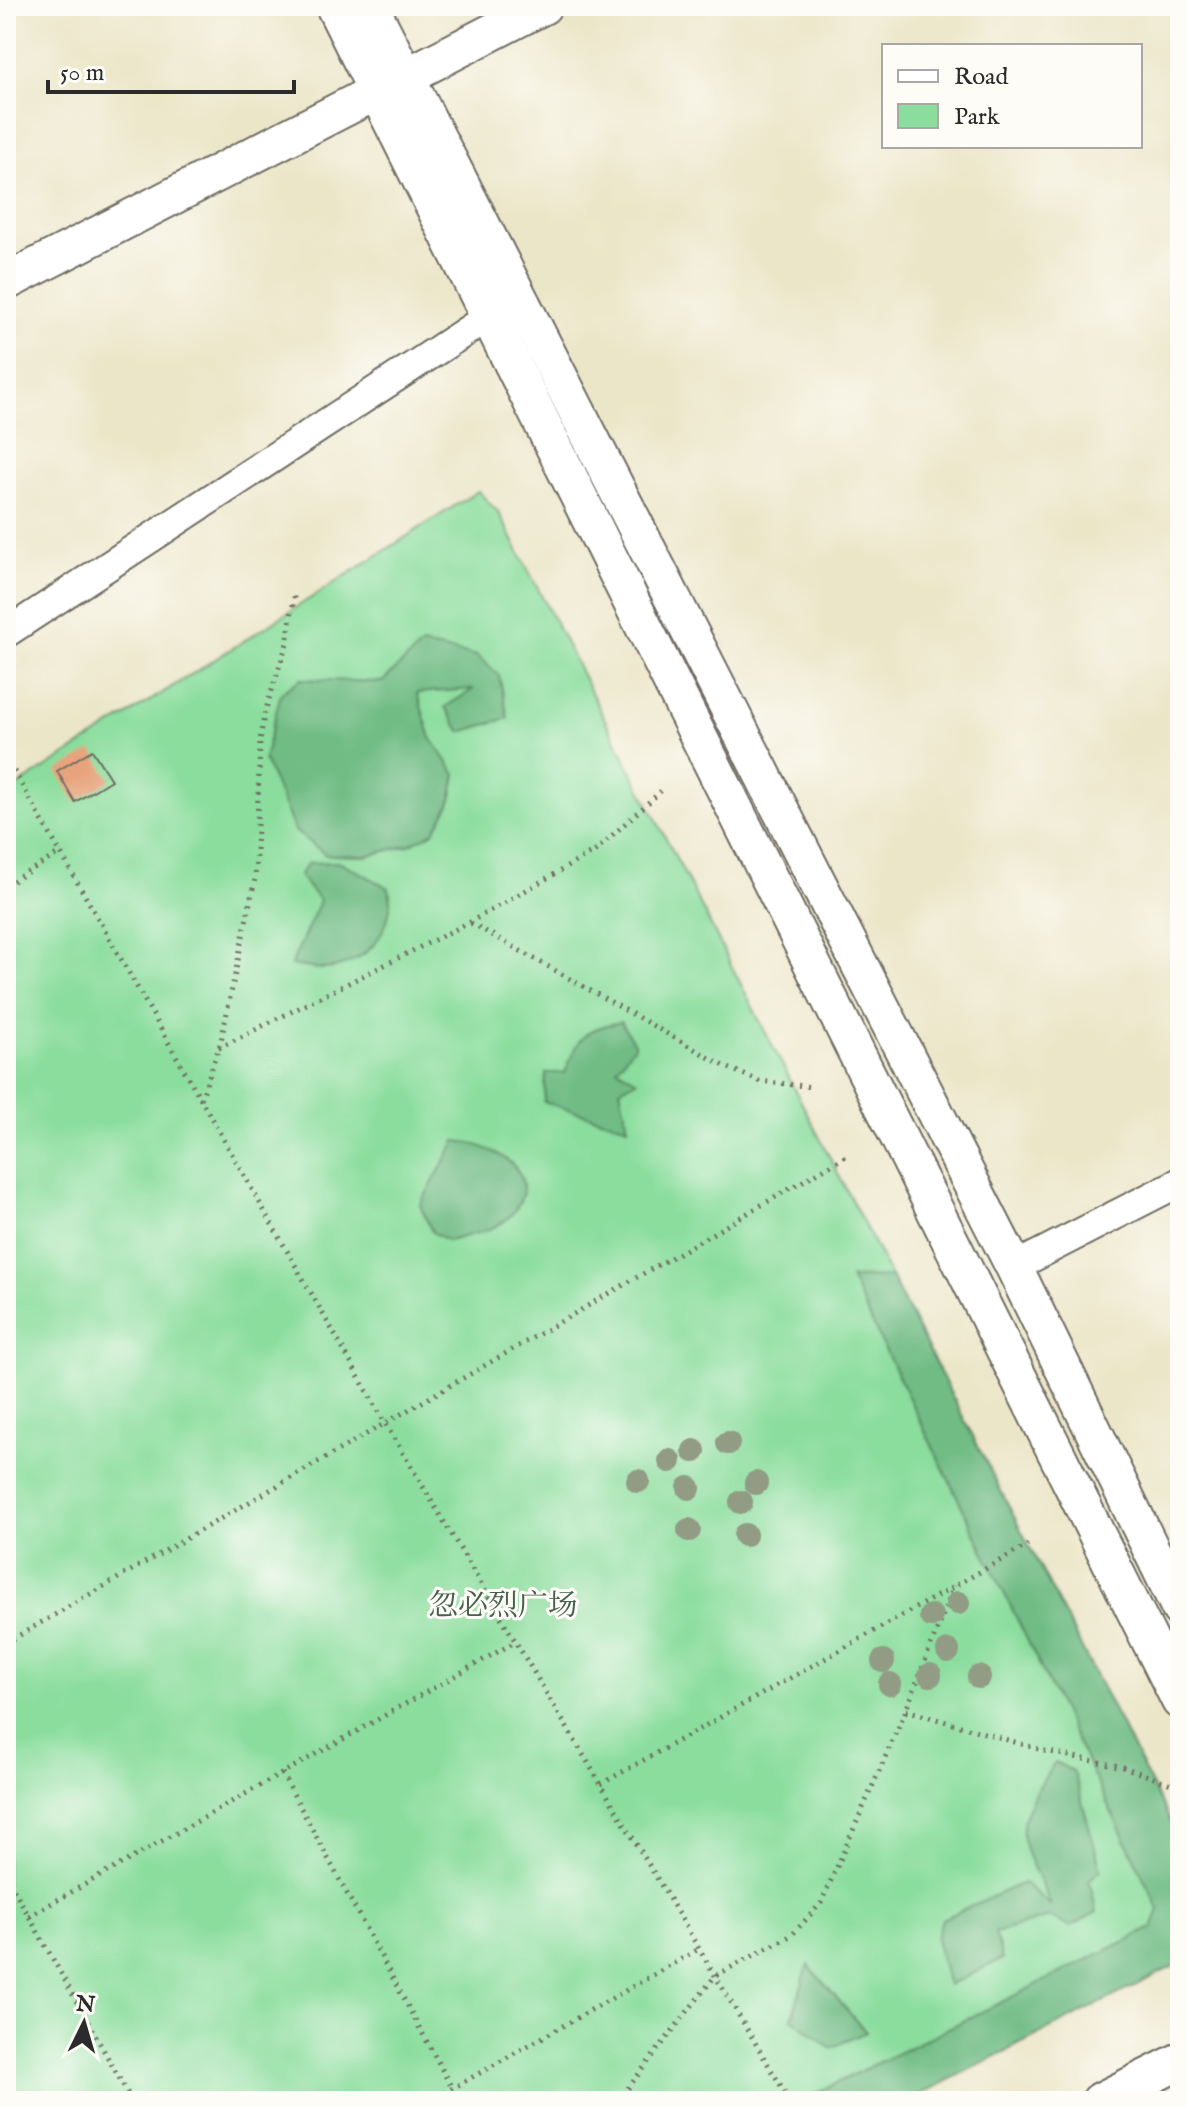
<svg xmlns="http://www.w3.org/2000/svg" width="1186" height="2107" viewBox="0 0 1186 2107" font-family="'IM FELL English','Noto Serif SC',serif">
  <rect width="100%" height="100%" fill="#fdfcf7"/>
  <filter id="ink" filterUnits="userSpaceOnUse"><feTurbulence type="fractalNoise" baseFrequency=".0125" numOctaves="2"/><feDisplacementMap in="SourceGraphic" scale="16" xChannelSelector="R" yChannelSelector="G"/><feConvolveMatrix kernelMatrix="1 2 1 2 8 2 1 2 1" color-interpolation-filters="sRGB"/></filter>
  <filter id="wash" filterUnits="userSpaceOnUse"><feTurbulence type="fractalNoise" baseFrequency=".006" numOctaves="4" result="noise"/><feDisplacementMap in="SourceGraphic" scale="32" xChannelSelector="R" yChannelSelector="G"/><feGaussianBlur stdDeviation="1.8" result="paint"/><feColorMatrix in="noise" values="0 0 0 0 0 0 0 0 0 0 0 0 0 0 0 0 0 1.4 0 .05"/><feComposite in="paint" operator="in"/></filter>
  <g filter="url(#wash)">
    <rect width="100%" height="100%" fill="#ece6c9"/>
    <polygon fill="#8add9d" stroke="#5a8464" stroke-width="2" points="478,491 499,513 1180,1840 1180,1963 907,2101 6,2101 6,793"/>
    <g fill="#6fbc84" stroke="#4d7458" stroke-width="2">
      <polygon points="422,645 477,656 499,675 508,718 461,732 445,707 474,689 417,693 431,738 456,774 451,802 434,832 409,845 366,856 326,855 295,831 264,759 281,693 301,679 382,682"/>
      <path d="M340,862L389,888C397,928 366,967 323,969C313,969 301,966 291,965L320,901L299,876L308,863Z"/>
      <path d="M621,1022L635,1045L617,1068L637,1080L620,1089L628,1127L544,1102L546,1073H565C578,1038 582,1029 621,1022Z"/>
      <path d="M456,1141C492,1145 548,1171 511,1215C497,1231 468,1235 448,1241L432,1232L420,1205Z"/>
      <polygon points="891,1277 1180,1840 1180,1963 907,2101 810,2101 808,2097 1152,1928 1159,1909 850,1278"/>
      <path d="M1055,1762L1074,1772L1101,1870L1089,1880L1097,1912L1070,1927L1049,1917L995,1933L1002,1959L948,1986L936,1939L942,1919L1023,1883L1051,1905C1017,1833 1008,1832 1055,1762Z"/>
      <polygon points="808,1965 866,2032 831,2048 792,2018"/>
    </g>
    <g id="blocks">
      <polygon fill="#e6a37b" points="92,750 111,780 75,802 57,771"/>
    </g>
  </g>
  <g filter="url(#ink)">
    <use href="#blocks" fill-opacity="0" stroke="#6f6c62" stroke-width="2"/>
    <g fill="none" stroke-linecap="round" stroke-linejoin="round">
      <g stroke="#6f6c62" stroke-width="32">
        <g id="minor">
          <polyline points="6,633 491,315"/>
          <polyline points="1014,1267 1180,1182"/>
        </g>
      </g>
      <g stroke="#6f6c62" stroke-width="40">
        <g id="tertiary">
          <polyline points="334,6 1180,1701"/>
          <polyline points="370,6 1014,1267 1180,1609"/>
          <polyline points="6,282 543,6"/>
          <polyline points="1100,2101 1180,2061"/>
        </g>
      </g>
      <g stroke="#6f6c62" stroke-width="5" stroke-dasharray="2 6" stroke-linecap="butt">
        <polyline points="14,771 385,1423 790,2101"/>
        <polyline points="6,885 61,852"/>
        <polyline points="471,923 726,1067 759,1081 813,1087"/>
        <polyline points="219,1048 470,922 595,851 661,791"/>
        <polyline points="201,1099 221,1041 255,879 260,741 264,715 287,643 295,592"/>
        <polyline points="6,1643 848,1155"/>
        <polyline points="906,1710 1045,1751 1123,1767 1171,1784"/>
        <polyline points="282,1773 452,2088"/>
        <polyline points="601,1784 1028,1545"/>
        <polyline points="6,1875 132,2101"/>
        <polyline points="29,1916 515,1642"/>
        <polyline points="430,2101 699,1949"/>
        <polyline points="618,2101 715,1976 792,1935 821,1903 906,1710 954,1586"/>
      </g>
      <use href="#minor" stroke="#fff" stroke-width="28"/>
      <use href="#tertiary" stroke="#fff" stroke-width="36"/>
    </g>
    <g fill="#929c85">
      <circle cx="728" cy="1443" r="12"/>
      <circle cx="694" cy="1451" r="12"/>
      <circle cx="670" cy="1461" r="12"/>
      <circle cx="638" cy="1481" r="12"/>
      <circle cx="756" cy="1483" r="12"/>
      <circle cx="689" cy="1488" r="12"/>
      <circle cx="741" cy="1502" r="12"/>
      <circle cx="689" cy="1530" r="12"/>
      <circle cx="745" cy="1535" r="12"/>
      <circle cx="958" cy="1603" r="12"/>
      <circle cx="931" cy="1616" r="12"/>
      <circle cx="948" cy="1651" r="12"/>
      <circle cx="883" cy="1661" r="12"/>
      <circle cx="930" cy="1675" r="12"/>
      <circle cx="979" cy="1677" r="12"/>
      <circle cx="890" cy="1684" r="12"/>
    </g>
  </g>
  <g text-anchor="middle" stroke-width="6" stroke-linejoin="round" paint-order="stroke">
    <g font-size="30" fill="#48604d" stroke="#fdfcf7">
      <text x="503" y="1615">忽必烈广场</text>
    </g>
  </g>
  <rect width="1186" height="2107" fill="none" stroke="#fdfcf7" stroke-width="32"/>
  <rect x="882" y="44" width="260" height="104" fill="#fdfcf7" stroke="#a9a8a5" stroke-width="2"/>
  <rect x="898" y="70" width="40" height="12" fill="#ffffff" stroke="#a9a8a5" stroke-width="2"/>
  <text x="954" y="84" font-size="24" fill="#2b2b2b">Road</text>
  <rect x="898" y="104" width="40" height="24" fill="#8add9d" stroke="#a9a8a5" stroke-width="2"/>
  <text x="954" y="124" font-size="24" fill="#2b2b2b">Park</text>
  <g transform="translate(84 2023) rotate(5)" stroke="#fdfcf7" stroke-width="6" paint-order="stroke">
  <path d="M0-6L14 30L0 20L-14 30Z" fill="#2b2b2b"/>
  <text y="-12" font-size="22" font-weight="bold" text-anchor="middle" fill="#2b2b2b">N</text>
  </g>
  <path d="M48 80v12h246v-12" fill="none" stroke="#2b2b2b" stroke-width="4"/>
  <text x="60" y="80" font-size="24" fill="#2b2b2b" stroke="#fdfcf7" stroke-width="6" paint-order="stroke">50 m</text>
</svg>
